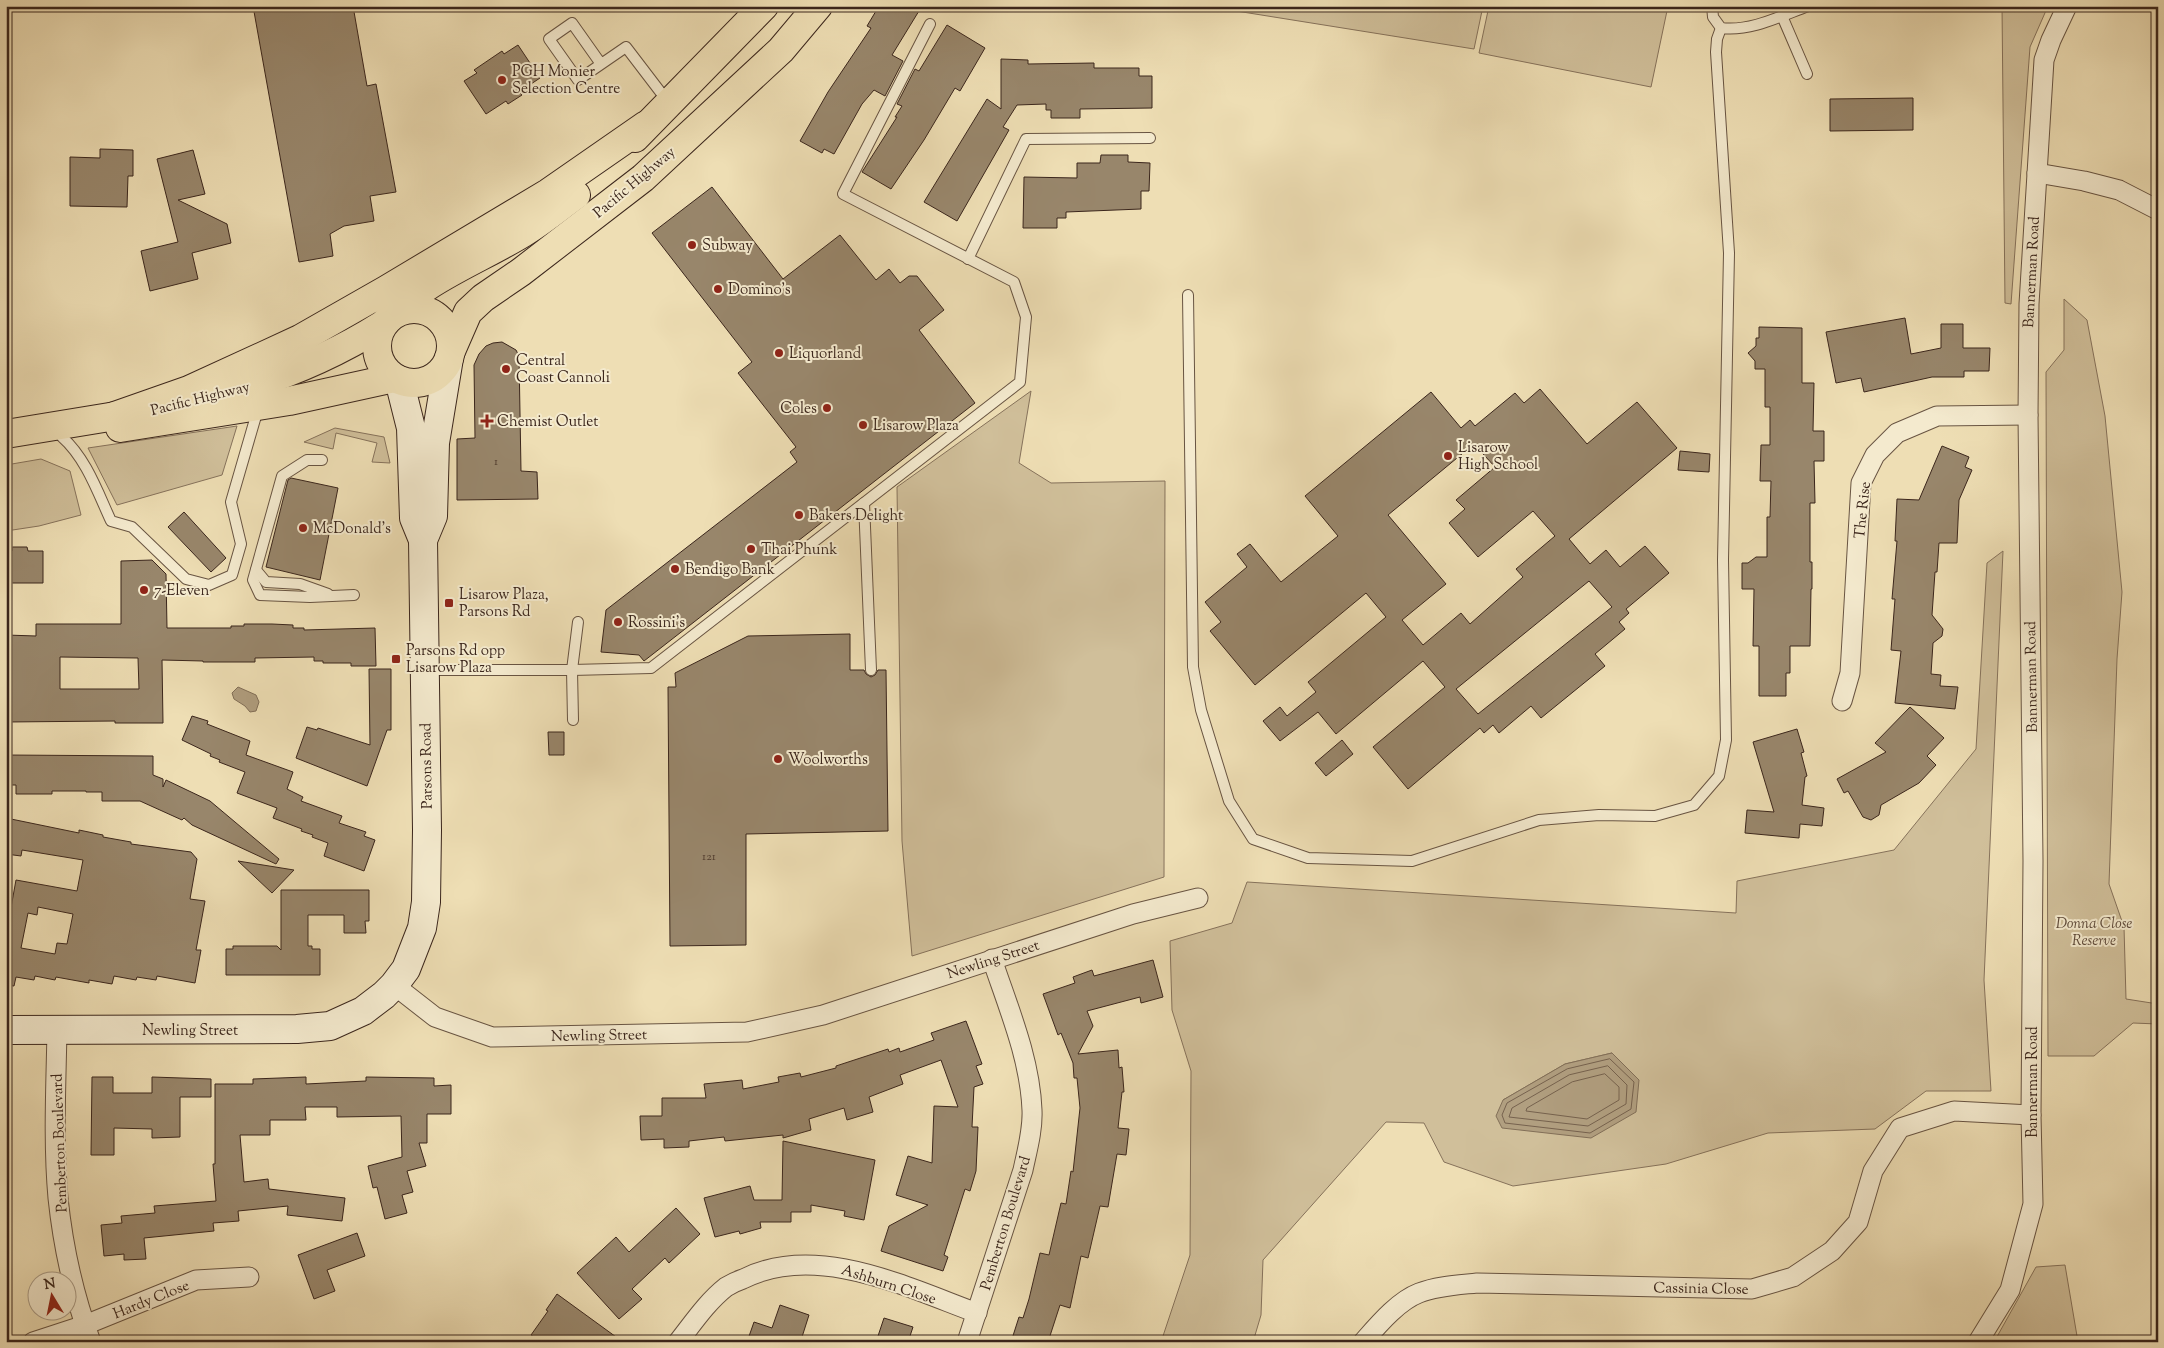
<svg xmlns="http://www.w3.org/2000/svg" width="2164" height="1348" viewBox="0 0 2164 1348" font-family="'Sorts Mill Goudy',serif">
  <rect width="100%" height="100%" fill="#eedeb4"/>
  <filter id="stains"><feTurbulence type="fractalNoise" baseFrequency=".004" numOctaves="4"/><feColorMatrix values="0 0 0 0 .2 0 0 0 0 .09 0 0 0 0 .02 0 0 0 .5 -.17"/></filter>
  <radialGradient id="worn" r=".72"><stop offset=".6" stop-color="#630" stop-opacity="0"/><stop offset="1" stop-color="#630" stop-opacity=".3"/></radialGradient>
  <g fill="#d0bf9a" stroke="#86725b" fill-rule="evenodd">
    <polygon points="1205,6 1483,6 1474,49"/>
    <polygon points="1489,6 1668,6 1651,87 1479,53"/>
    <polygon points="2002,6 2048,6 2030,47 2011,304 2005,303"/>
    <polygon points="2064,299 2087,320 2105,416 2122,592 2117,659 2109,884 2124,927 2126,999 2158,1004 2158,1024 2133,1023 2094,1056 2048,1056 2046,372 2064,350"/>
    <polygon points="1031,391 1019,463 1051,483 1165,481 1164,877 912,956 902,841 897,487"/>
    <polygon points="237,426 222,475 117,505 88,448"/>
    <polygon points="335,428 384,437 390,463 372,462 377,443 336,433 333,449 304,442"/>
    <polygon points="41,459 70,471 81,515 39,526 6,531 6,465"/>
    <path d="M2003,551L1984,980L1991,1091H1926L1875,1129L1768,1133L1666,1164L1513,1186L1444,1162L1424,1123L1386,1122L1263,1260L1261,1315L1253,1342H1161L1190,1255L1191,1071L1172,1010L1170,941L1232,923L1247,882L1736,913L1737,881L1894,850L1976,749L1987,563ZM1612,1053L1503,1100L1565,1064Z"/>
    <polygon points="2065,1265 2078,1342 1994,1342 2036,1267"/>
  </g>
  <g fill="#b19f80" stroke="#826f58">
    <polygon points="238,687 256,695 259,702 256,711 250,712 245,706 234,699 232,693"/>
    <polygon points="1612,1053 1639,1080 1636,1112 1591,1138 1502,1128 1496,1116 1503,1100 1565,1064"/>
  </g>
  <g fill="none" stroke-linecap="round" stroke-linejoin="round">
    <g stroke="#76624e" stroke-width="1">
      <polygon points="1610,1059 1634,1082 1631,1109 1590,1133 1505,1123 1502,1115 1507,1103 1567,1069"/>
      <polygon points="1608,1066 1627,1085 1626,1104 1588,1126 1509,1117 1512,1108 1569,1075"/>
      <polygon points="1605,1074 1619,1087 1619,1100 1587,1119 1526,1111 1527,1108 1572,1082"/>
    </g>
  </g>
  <g fill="#98866b" stroke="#3b261c" fill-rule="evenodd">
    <polygon points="253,6 353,6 367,86 376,84 396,192 370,196 374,221 344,226 330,234 333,256 299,262"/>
    <polygon points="879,6 922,6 892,55 903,61 885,96 874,90 862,104 834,154 824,149 822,153 800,141 828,92 871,28 867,26"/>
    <polygon points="947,25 985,48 960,91 955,88 924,140 891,189 862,172 897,117 895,117 902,106 897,104 915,69 919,71"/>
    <polygon points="518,45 540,78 519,92 522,95 508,104 506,101 486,114 464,81 477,73 474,70 502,51 504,54"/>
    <polygon points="1001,59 1028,60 1028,64 1094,63 1094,68 1139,68 1139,76 1152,76 1152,108 1080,109 1080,118 1051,118 1051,110 1046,110 1046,104 1017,105 1003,127 1009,130 957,221 924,202 987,99 1001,109"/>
    <polygon points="1913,98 1913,130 1830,131 1830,99"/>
    <polygon points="100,149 133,150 133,176 128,176 127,207 70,206 70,157 100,158"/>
    <polygon points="193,150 205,194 178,200 227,224 231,243 192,253 198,279 150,291 141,251 178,242 157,159"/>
    <polygon points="1101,155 1128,155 1128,162 1150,163 1149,191 1141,191 1141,209 1066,212 1066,218 1057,218 1057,228 1023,228 1024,177 1077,178 1077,163 1100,163"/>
    <polygon points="712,187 783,279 840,235 876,280 889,269 900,283 909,276 917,276 944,310 919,330 975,403 644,661 639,655 601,652 606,610 797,462 790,452 796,447 738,373 752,362 652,233"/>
    <polygon points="1905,318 1911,354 1941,348 1941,324 1963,324 1963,348 1990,348 1989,371 1964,371 1964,377 1932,377 1864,392 1861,378 1836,383 1826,332"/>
    <polygon points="1759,327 1802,328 1802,383 1814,383 1813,431 1824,431 1824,461 1814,461 1815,503 1810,503 1810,562 1812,562 1812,589 1811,589 1810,646 1790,646 1790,673 1786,673 1786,696 1759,696 1759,646 1753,646 1754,589 1742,589 1742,563 1748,563 1756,557 1767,557 1767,517 1770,517 1771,481 1760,481 1761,445 1770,445 1770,407 1765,407 1765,369 1755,369 1755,361 1748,353 1756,346 1756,338 1759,338"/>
    <polygon points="502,342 516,350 519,356 521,471 537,472 538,499 457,500 457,439 475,438 474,365 479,354 486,346 493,343"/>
    <path d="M1540,389L1587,444L1637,402L1677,448L1569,539L1590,564L1606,550L1620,567L1645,546L1669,573L1626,609L1629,613L1619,622L1625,629L1595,654L1605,666L1541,718L1531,706L1499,733L1493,725L1484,733L1480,728L1408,789L1373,747L1445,687L1423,661L1336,734L1318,712L1280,741L1263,721L1280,707L1287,716L1316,692L1308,682L1386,617L1366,593L1255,685L1210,631L1221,622L1205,602L1247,567L1237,554L1250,544L1281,582L1338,536L1305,496L1431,392L1461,428L1470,420L1475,426L1515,393L1524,403ZM1474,444L1495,467L1456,500L1465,509L1449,523L1478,557L1533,511L1555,536L1516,569L1523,577L1470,624L1461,613L1423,645L1402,620L1446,584L1388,515ZM1589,581L1612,607L1478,714L1456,689Z"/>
    <polygon points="1942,446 1969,457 1965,467 1972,470 1959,500 1957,543 1939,543 1937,572 1935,572 1932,615 1943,629 1942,636 1933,643 1931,674 1941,675 1940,686 1958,687 1955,709 1895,703 1901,651 1891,650 1895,599 1892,599 1897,541 1895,541 1897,499 1919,500"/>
    <polygon points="1680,451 1710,454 1709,472 1678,470"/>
    <polygon points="291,478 338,488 320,580 266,567 288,480"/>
    <polygon points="184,512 226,558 211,572 168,527"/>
    <polygon points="12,547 27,547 28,551 43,551 43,583 6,583 6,551 12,551"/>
    <path d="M152,560L166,574L167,628H231V626H244V624H272L293,625V628H304V630L375,628L376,666H351V663H323V661H314V657L255,658V662H203V661L162,660L163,723H115V721L6,722V635L36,636V624H121V561ZM60,657L138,658L139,689H60Z"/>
    <polygon points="850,634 850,670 864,670 866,674 871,677 875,675 878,670 886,670 888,831 746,834 746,945 670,946 668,687 676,687 675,673 748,636"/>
    <polygon points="369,669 391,669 391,730 387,730 367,786 296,758 307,727 317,730 318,728 370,745"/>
    <polygon points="1910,707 1944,738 1927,756 1936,765 1919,783 1881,805 1879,815 1871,820 1863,817 1848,791 1844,793 1837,779 1886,752 1875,743"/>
    <polygon points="192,716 208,721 207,724 250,741 246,755 293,772 287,789 303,797 301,801 342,816 339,823 366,832 364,836 375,840 364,871 324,856 328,843 312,837 313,835 301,831 302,829 273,818 277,808 237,793 245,772 219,762 220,760 210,756 211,754 182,740"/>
    <polygon points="1797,729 1804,752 1801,753 1807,776 1805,777 1802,805 1824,808 1822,826 1800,824 1799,838 1745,833 1747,810 1774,812 1753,742"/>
    <polygon points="548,732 564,732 564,755 549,755"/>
    <polygon points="1342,740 1353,754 1326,776 1315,763"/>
    <polygon points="6,755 153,756 153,775 163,779 163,787 166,780 210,801 279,859 276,864 192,825 184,818 182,820 140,801 102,801 102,792 86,792 86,791 52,791 52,794 16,794 16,785 6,785"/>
    <path d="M11,819L79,833V830L103,835V837L131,842V844L191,852L197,859L190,899L205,901L196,950H201L195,983L157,976L156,980L137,977L136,980L114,976L112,984L89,980V983L56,977L55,980L35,976L34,980L16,977L14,986L6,985V935L16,880L77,891L83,860L22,850L21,856L6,854ZM38,907L73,914L67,944L57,943L55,954L21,948L28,913L37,915Z"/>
    <polygon points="238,861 294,870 272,893"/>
    <polygon points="281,890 369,890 369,921 365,921 366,933 344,933 344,915 308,915 308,946 312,946 312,949 320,949 320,975 226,975 226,949 233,949 233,946 277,946 281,950"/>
    <polygon points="1153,960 1163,997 1141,1003 1140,997 1087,1011 1093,1026 1078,1054 1118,1050 1119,1068 1122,1067 1124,1092 1122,1092 1118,1128 1129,1129 1126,1155 1117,1154 1108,1207 1100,1206 1088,1258 1081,1256 1070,1308 1060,1305 1048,1342 1011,1342 1019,1317 1023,1318 1029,1299 1040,1253 1049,1255 1061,1203 1066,1204 1071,1171 1073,1172 1080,1108 1077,1078 1074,1078 1073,1063 1061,1033 1058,1035 1043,994 1075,983 1073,977 1092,970 1094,976"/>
    <polygon points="966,1021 982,1064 976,1066 983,1084 974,1087 972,1127 978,1127 976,1171 970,1191 965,1189 944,1255 948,1257 943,1271 881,1251 889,1226 928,1205 896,1195 908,1156 932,1163 934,1106 958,1107 941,1060 900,1075 903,1084 869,1097 873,1112 847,1120 844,1108 809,1119 811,1130 783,1138 783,1135 725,1141 724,1137 689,1141 689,1147 664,1148 664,1139 641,1140 640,1116 662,1116 662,1098 706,1098 704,1084 742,1080 743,1089 779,1082 778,1077 800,1073 801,1077 836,1068 836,1066 888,1049 889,1052 899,1048 900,1052 934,1040 931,1033"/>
    <polygon points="92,1077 113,1077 113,1093 152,1093 152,1077 211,1079 211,1097 180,1097 180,1137 152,1138 152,1129 114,1128 114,1155 91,1155"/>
    <polygon points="306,1077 306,1084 366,1081 366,1077 434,1078 434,1086 451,1085 451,1114 427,1114 427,1143 419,1143 426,1166 407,1171 413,1192 402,1195 407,1213 385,1219 377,1187 373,1188 368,1166 402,1157 401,1116 337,1117 337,1107 305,1107 306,1120 270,1120 270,1135 240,1135 244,1182 268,1179 269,1189 345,1198 342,1221 287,1215 288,1206 238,1211 239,1221 213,1223 214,1231 144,1238 146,1259 124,1260 124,1254 104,1256 101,1225 122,1223 121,1216 155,1213 154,1206 216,1201 213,1164 215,1164 215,1084 253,1084 253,1079"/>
    <polygon points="783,1141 875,1160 864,1220 844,1216 845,1211 811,1205 811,1212 791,1212 791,1222 760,1222 761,1228 740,1234 739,1231 715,1237 704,1198 750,1186 754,1200 782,1200"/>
    <polygon points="676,1208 700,1234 669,1263 665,1258 632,1289 642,1299 619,1319 577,1273 616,1237 629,1252"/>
    <polygon points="357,1233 365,1256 327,1270 335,1291 314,1299 298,1255"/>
    <polygon points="557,1294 623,1342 541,1342 531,1335 548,1311 546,1310"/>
    <polygon points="780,1305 809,1315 802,1337 804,1338 804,1342 747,1342 754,1322 772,1328"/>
    <polygon points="884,1318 913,1327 908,1342 876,1342"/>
  </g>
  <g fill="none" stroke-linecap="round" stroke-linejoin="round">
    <g stroke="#685442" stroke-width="12">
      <g id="lane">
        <path d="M1712,6L1713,17L1721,28C1750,32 1781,16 1808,6"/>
        <polyline points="1782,16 1807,74"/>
        <polyline points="601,64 572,23 549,39 578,80 626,47 668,102"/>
        <polyline points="968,259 1026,139 1150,138"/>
        <polyline points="1188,295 1193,667 1201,710 1229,801 1253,839 1308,858 1412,861 1539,820 1599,815 1655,816 1694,805 1719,776 1726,740 1723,560 1729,253 1716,52 1717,39 1721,28"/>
        <path d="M62,437C86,458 98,493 111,521L132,527L186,579L209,585L232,575L241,544L231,502L258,409"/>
        <polyline points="322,460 307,460 282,476 253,580 260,595 310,597 354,595"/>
        <polyline points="864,503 871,670"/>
        <polyline points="256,570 266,582 300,584 328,594"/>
        <polyline points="427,670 572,670 651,668 1020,382 1026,317 1014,282 843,194 930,24"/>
        <polyline points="573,720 572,670 578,622"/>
      </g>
    </g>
    <g stroke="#685442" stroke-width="21">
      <g id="street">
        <polyline points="2037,173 2084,181 2119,190 2158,210"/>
        <polyline points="1842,701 1850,673 1861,483 1875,455 1897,433 1937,416 2028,415"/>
        <polyline points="394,985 435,1017 492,1037 747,1032 823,1015 1133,914 1198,898"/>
        <path d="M57,1030C56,1086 53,1142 58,1198C63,1246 74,1296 91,1342"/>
        <polyline points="33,1342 85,1325 196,1280 249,1277"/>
        <path d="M678,1342C693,1323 707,1302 726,1287C731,1284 737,1281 743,1279C816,1242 906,1287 977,1313"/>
        <path d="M967,1342L1023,1170C1027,1151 1033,1130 1032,1110C1030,1058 1008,1007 992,959"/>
        <path d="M1363,1342C1378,1325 1398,1301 1419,1293C1437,1286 1458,1285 1477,1283L1752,1289L1793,1277L1832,1251L1858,1222L1873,1171L1900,1128L1954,1111L2031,1115"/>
        <polyline points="1978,1342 2010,1290 2033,1204 2031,1115 2033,861 2028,415 2029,304 2044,60 2051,40 2067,6"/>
      </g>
    </g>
    <g stroke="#3b261c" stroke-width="30">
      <g id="secondary">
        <polyline points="399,380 411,428 414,518 423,540"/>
        <polyline points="6,1030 297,1029 330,1026 363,1011 384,995 394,985 406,969 422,928 426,902 427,830 423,540 433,516 435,443 449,358"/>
      </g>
    </g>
    <g stroke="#3b261c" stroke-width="30">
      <g id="primary">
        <polyline points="635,138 764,6"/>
        <circle cx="414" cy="346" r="37"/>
        <path d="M388,319C425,279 477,261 523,233C541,222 558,208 576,195"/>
        <polyline points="451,351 468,312 483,298 521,272 643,178 781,50 818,6"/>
        <path d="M197,400C263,385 325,361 382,325"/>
        <polyline points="112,417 189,390 300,339 386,290 548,193 646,125"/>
        <polyline points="120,428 289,401 394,378"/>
        <polyline points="6,434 128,414"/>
      </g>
    </g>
    <use href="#lane" stroke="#f4eace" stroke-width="10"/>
    <use href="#street" stroke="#f4eace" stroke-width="19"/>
    <use href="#secondary" stroke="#f4eace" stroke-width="28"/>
    <use href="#primary" stroke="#eedeb4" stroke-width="28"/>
  </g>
  <g fill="#8f2418" stroke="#f4eace" stroke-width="2">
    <circle cx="502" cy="80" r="5"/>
    <circle cx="692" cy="245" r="5"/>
    <circle cx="718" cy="289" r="5"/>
    <circle cx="779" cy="353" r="5"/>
    <circle cx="506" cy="369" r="5"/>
    <circle cx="827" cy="408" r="5"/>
    <path d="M484.5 413.5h5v5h5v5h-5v5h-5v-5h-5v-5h5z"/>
    <circle cx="863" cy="425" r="5"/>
    <circle cx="1448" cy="456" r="5"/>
    <circle cx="799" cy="515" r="5"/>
    <circle cx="303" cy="528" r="5"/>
    <circle cx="751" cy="549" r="5"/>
    <circle cx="675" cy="569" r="5"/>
    <circle cx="144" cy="590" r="5"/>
    <rect x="444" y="598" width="10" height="10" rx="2.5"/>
    <circle cx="618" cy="622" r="5"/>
    <rect x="391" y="654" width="10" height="10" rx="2.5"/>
    <circle cx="778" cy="759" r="5"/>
  </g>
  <g text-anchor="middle" stroke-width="4" stroke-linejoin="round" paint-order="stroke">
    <g font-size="12" fill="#523e30">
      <text x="496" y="465">1</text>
      <text x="709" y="860">121</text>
    </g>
    <g font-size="15" fill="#3b261c" stroke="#f4eace" text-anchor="start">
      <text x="512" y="76">PGH Monier<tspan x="512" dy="17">Selection Centre</tspan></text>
      <text x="702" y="250">Subway</text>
      <text x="728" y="294">Domino's</text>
      <text x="789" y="358">Liquorland</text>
      <text x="516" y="365">Central<tspan x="516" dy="17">Coast Cannoli</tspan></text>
      <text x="817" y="413" text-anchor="end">Coles</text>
      <text x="497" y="426">Chemist Outlet</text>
      <text x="873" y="430">Lisarow Plaza</text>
      <text x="1458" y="452">Lisarow<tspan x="1458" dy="17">High School</tspan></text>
      <text x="809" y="520">Bakers Delight</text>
      <text x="313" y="533">McDonald's</text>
      <text x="761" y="554">Thai Phunk</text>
      <text x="685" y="574">Bendigo Bank</text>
      <text x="154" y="595">7-Eleven</text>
      <text x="459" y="599">Lisarow Plaza,<tspan x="459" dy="17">Parsons Rd</tspan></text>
      <text x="628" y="627">Rossini's</text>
      <text x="406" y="655">Parsons Rd opp<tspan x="406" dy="17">Lisarow Plaza</tspan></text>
      <text x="788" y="764">Woolworths</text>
    </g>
    <g font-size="15" fill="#3b261c" stroke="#f4eace">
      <text transform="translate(634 182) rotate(-40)" y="5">Pacific Highway</text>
      <text transform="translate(2031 272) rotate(-87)" y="5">Bannerman Road</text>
      <text transform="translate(200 398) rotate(-14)" y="5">Pacific Highway</text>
      <text transform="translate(1862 510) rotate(-84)" y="5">The Rise</text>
      <text transform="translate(2031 677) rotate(-91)" y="5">Bannerman Road</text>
      <text transform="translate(426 766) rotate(-91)" y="5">Parsons Road</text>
      <text transform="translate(993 959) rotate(-18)" y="5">Newling Street</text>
      <text x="190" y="1035">Newling Street</text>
      <text transform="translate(599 1035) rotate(-1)" y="5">Newling Street</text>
      <text transform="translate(2032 1082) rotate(-90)" y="5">Bannerman Road</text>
      <text transform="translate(59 1143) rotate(-92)" y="5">Pemberton Boulevard</text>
      <text transform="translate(1005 1223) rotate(-73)" y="5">Pemberton Boulevard</text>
      <text transform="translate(889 1284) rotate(18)" y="5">Ashburn Close</text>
      <text transform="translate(1701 1288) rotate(1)" y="5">Cassinia Close</text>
      <text transform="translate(151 1299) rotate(-22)" y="5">Hardy Close</text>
    </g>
    <g font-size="15" font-style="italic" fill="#604c3c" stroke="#f4eace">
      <text x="2094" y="928">Donna Close<tspan x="2094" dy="17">Reserve</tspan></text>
    </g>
  </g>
  <rect width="2164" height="1348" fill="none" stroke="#eedeb4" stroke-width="25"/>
  <rect x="8" y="8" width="2149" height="1333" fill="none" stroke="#3b261c" stroke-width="2.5"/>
  <rect x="12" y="12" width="2139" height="1323" fill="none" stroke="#3b261c"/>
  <g transform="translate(52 1296) rotate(350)"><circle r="24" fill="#f4eace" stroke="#aa9c87"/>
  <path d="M0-4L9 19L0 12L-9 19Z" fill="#8f2418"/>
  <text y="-8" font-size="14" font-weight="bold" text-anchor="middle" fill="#3b261c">N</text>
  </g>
  <rect width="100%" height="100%" filter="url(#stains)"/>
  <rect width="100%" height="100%" fill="url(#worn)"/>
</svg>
